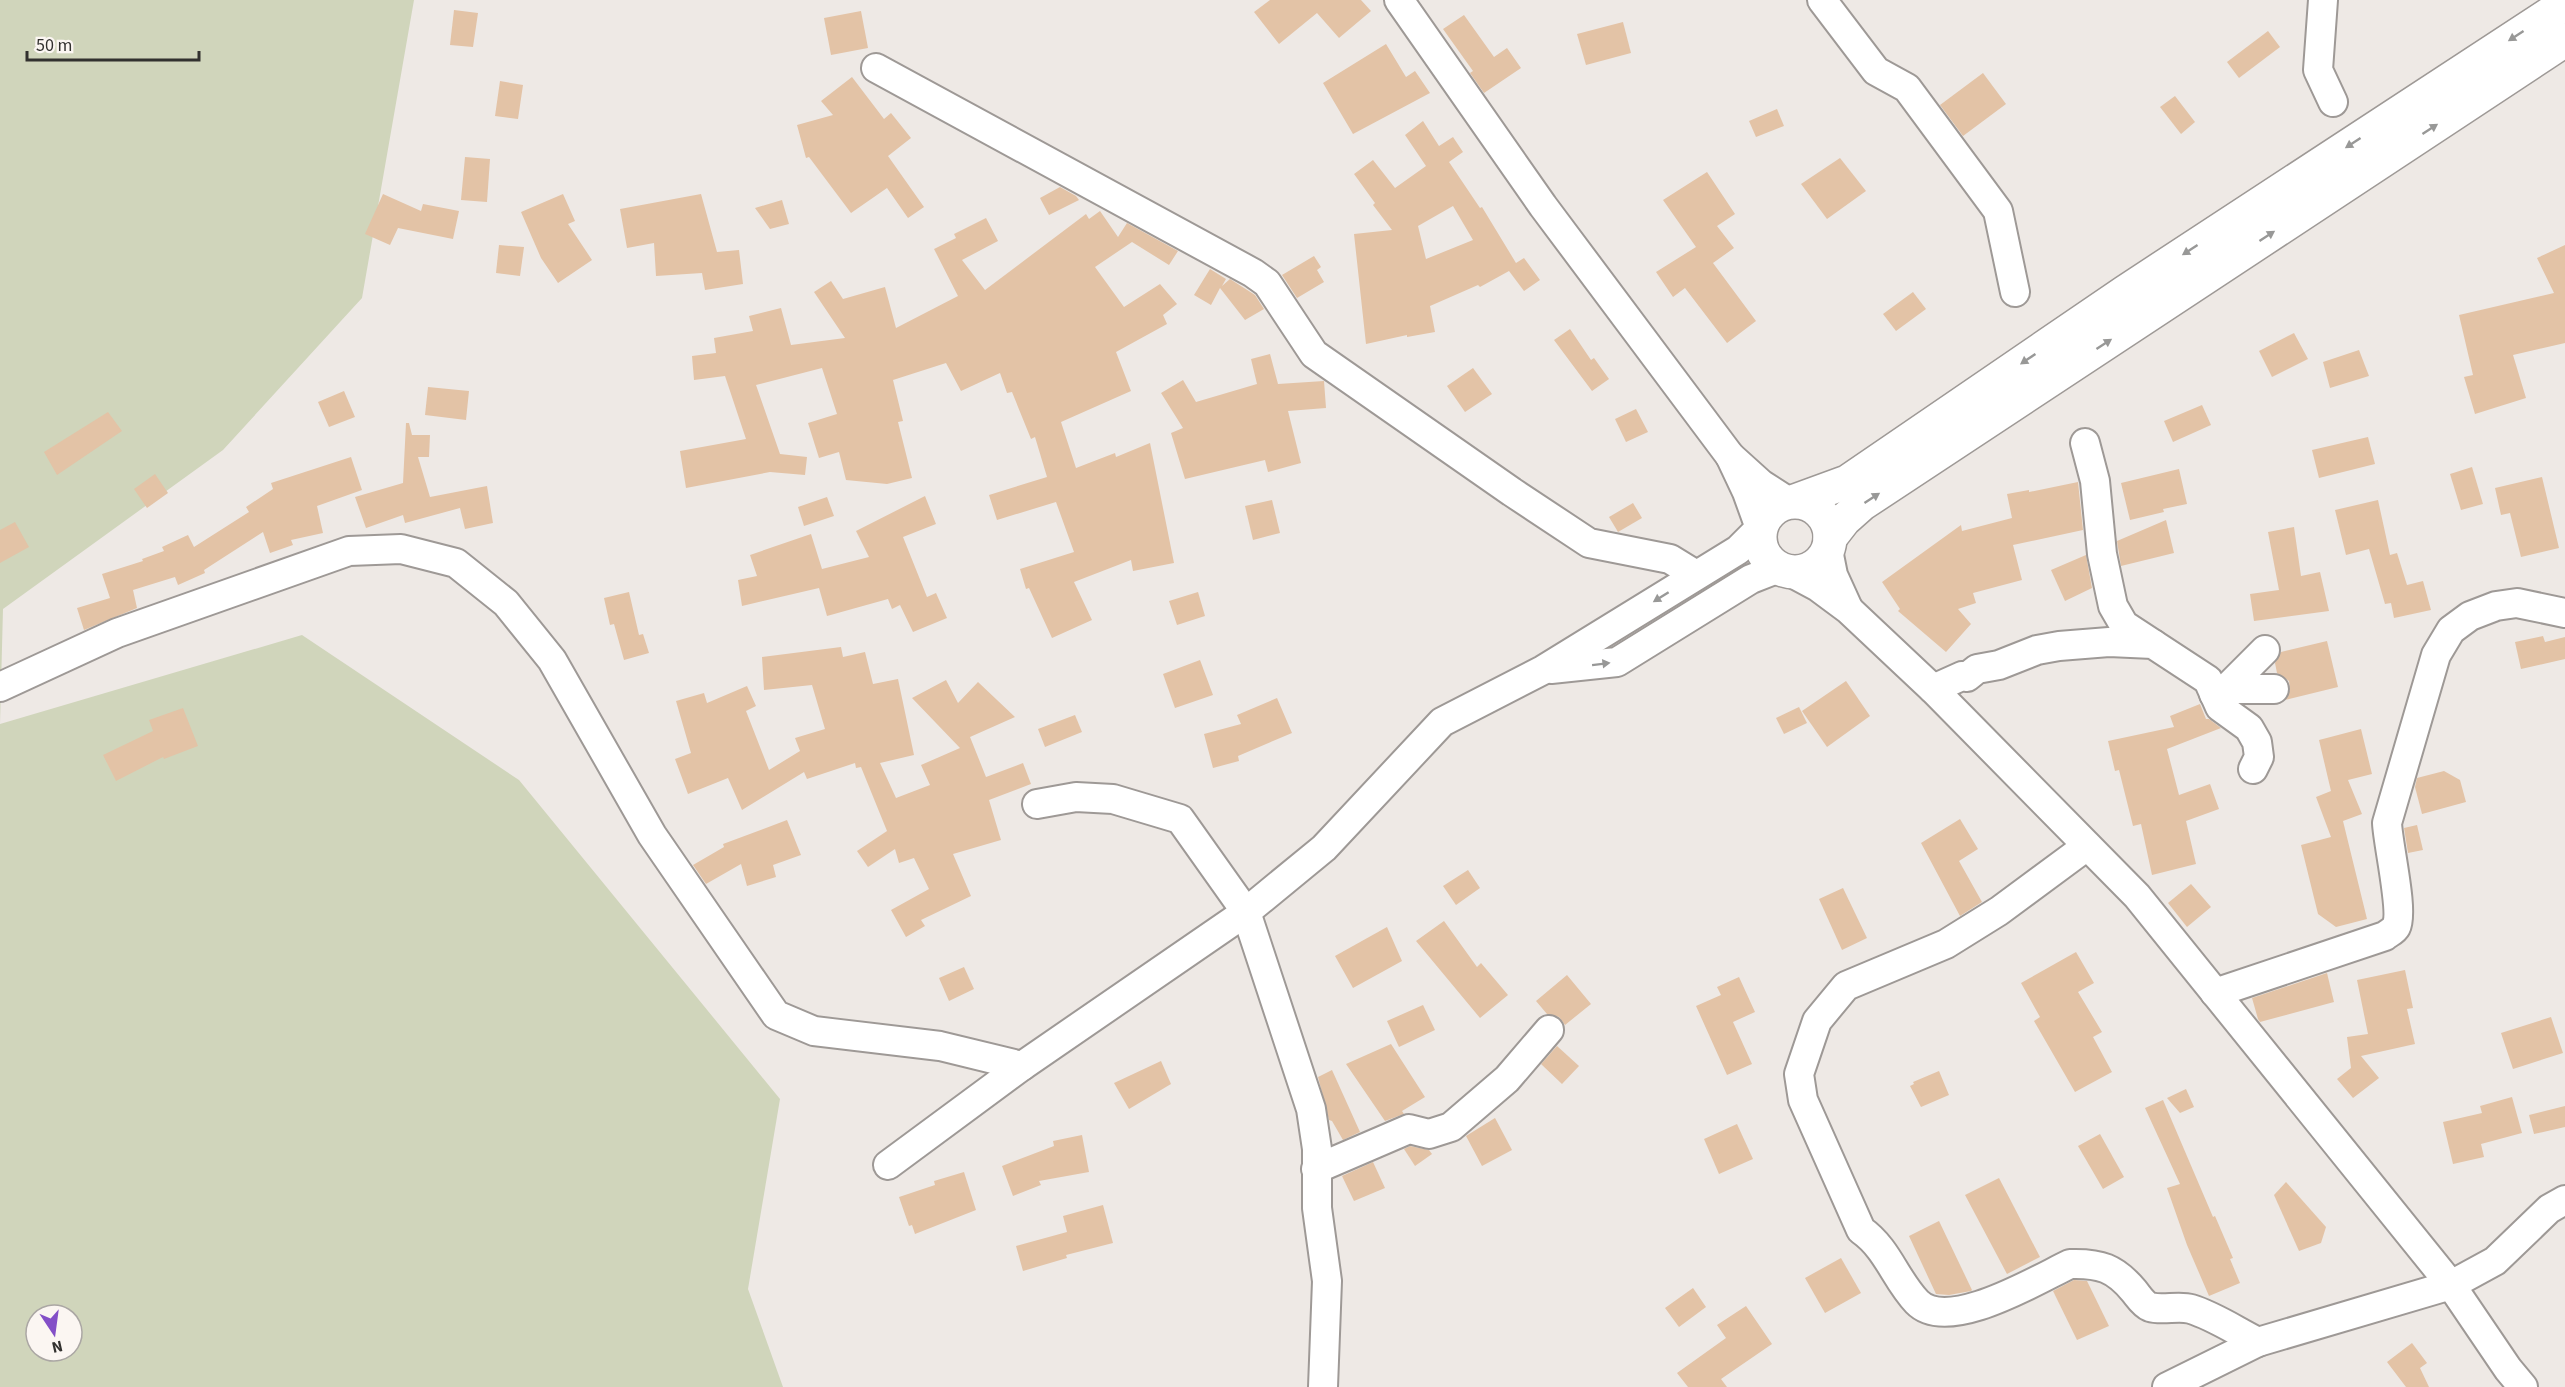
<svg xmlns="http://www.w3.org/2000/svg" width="2565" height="1387" viewBox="0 0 2565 1387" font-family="'Source Sans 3',sans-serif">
  <rect width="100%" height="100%" fill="#eee9e5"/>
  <path fill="#d0d5bb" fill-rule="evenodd" d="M0,0H414L362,298L223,450L3,609L0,724L302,635L519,780L780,1099L748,1289L783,1387H0ZM36,1315H72V1351H36Z"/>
  <g fill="#e3c3a6" fill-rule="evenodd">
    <polygon points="1270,0 1361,0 1371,11 1339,38 1317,13 1279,44 1254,12"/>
    <polygon points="454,10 478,13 473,47 450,45"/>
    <polygon points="861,11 868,48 831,55 824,18"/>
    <polygon points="1464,15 1494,57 1507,48 1521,68 1484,93 1470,73 1473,71 1443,29"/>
    <polygon points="1623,22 1631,53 1586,65 1577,34"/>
    <polygon points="2268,31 2280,47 2239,78 2227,62"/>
    <polygon points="1386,44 1406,77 1415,71 1430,93 1353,134 1323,83"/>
    <polygon points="1983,73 2006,104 1963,136 1940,105"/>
    <polygon points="852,77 884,119 891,113 911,138 888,156 924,207 908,218 887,188 851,213 809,157 806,158 797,125 833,115 821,101"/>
    <polygon points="500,81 523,85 518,119 495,116"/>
    <polygon points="2175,96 2195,122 2181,134 2160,107"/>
    <polygon points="1777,109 1784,126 1756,137 1749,121"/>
    <path d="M1423,121L1439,146L1453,137L1463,152L1449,162L1480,208L1482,207L1516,263L1524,258L1540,280L1524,291L1509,271L1480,287L1478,285L1430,306L1435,332L1407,337V335L1366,344L1354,234L1392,230L1373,205L1375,203L1354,174L1373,160L1395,188L1426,166L1405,135ZM1453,206L1473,240L1426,259L1418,226Z"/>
    <polygon points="465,157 490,159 487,202 461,200"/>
    <polygon points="1840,158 1866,191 1827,219 1801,184"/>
    <polygon points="1707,172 1735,214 1717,226 1734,248 1713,263 1756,321 1727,343 1685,288 1673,297 1656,272 1696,247 1663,200"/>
    <polygon points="1060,187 1076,196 1079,200 1049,215 1040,198"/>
    <polygon points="383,194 421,211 423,204 459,211 453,239 398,228 390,245 365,234"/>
    <polygon points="563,194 575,221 568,224 592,260 558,283 541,258 521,212"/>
    <polygon points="701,194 717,252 739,250 743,284 705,290 702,273 656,276 654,243 627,248 620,209"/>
    <polygon points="782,200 789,224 770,229 755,208"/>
    <polygon points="1100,211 1118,237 1127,223 1178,251 1169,265 1132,242 1095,267 1124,307 1160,284 1177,304 1163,315 1167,324 1116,352 1131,391 1061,422 1076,468 1115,453 1116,457 1150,443 1174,563 1133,571 1131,560 1074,582 1092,620 1052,638 1029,588 1026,589 1020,569 1074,552 1056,502 997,520 989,495 1047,477 1035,437 1031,439 1012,392 1007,393 1000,373 961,391 946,363 893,380 903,421 898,422 912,478 887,484 846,480 839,452 819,458 808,423 837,414 822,368 756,385 780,454 807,457 805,475 770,472 686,488 680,451 746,439 725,376 694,380 692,356 716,353 714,338 753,331 749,316 781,308 791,345 845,338 814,292 831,281 843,299 885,287 896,328 958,296 934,249 956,238 954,234 986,218 998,241 962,260 985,290 1086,214 1089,219"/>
    <polygon points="499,245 524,247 520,276 496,273"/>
    <polygon points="2565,245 2565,343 2513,355 2526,398 2475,414 2464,377 2473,375 2459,315 2554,293 2537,258"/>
    <polygon points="1314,256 1321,267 1317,270 1324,282 1297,298 1282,275"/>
    <polygon points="1210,269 1226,279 1222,286 1230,279 1255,295 1264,309 1245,320 1220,288 1211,305 1194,295"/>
    <polygon points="1913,292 1926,309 1896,331 1883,314"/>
    <polygon points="1570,329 1591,360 1594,358 1609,379 1592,391 1554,340"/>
    <polygon points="2294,333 2308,359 2272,377 2259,351"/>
    <polygon points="2359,350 2369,376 2330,388 2323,362"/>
    <polygon points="1270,354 1278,384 1324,381 1326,408 1288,411 1301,463 1268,472 1265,460 1185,479 1171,433 1183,428 1161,393 1183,380 1196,402 1257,384 1251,359"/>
    <polygon points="1473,368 1492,394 1465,412 1447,386"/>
    <polygon points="428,387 469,391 466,420 425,415"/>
    <polygon points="344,391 355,417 329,427 318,402"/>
    <polygon points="2202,405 2211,425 2173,442 2164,421"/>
    <polygon points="1636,409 1648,432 1626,442 1615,419"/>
    <polygon points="108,412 122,431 57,475 44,452"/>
    <polygon points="406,423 409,423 412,435 430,435 429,457 418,457 430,497 487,486 493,523 465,529 460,508 405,523 403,515 366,528 355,497 403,483"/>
    <polygon points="2368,437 2375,464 2319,478 2312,450"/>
    <polygon points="351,457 362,490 317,506 323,533 291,540 293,545 270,553 263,532 204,570 205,573 178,585 175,577 133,590 137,608 84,630 77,608 110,598 102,574 143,561 142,559 164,551 162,547 188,535 194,547 249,512 246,507 273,489 271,483"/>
    <polygon points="2472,467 2483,504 2461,510 2450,474"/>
    <polygon points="2179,469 2187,504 2163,509 2164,512 2130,520 2121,483"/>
    <polygon points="155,474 168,493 147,508 134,489"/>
    <polygon points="2542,477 2559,548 2521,557 2510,513 2501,515 2495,488"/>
    <polygon points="2078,482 2083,530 2013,545 2022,580 1973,593 1976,603 1958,609 1971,624 1946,652 1898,611 1900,609 1882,582 1961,525 1962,531 2012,518 2007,494 2029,490 2029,492"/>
    <polygon points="925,496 936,524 903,537 927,597 936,593 947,618 913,632 900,605 892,609 888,599 827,616 819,588 742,606 738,580 757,576 750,555 811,534 822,569 869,557 856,531"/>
    <polygon points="827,497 834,516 804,526 798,507"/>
    <polygon points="1272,500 1280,533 1253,540 1245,506"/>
    <polygon points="2378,500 2390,555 2397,553 2407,585 2423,581 2431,610 2394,618 2391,603 2385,604 2369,549 2346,555 2335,510"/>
    <polygon points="1633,503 1642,518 1618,532 1609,517"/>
    <polygon points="2166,520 2174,553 2121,566 2117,541"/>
    <polygon points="15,522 29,547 0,563 0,530"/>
    <polygon points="2294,527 2301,576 2320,572 2329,611 2254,621 2250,594 2279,590 2268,532"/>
    <polygon points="2086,555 2092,588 2065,601 2051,570"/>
    <polygon points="629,592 639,635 643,634 649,653 624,660 614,624 610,625 604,598"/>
    <polygon points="1198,592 1205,616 1177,625 1169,601"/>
    <polygon points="2543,636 2545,642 2565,637 2565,659 2521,669 2515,642"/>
    <polygon points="2327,641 2338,687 2285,700 2290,690 2289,681 2277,673 2275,663 2281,652"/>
    <polygon points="841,647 843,657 865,652 873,684 898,679 914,755 880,763 896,798 930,785 921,765 960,748 912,698 946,680 958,703 978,682 1015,717 970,737 986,777 1023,763 1031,784 989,800 1001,840 953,854 971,896 921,920 925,926 906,937 891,910 929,889 914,858 899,863 895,849 868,867 857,851 887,831 861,767 856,768 855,763 807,779 804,772 742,810 728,778 688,794 675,759 691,753 676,701 704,693 707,703 747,686 756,706 746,711 769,770 800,751 795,738 825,729 812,685 764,690 762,657"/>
    <polygon points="1200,660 1213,695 1175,708 1163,674"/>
    <polygon points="1846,681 1870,716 1827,747 1802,711"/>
    <polygon points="1277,698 1292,733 1238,756 1239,761 1213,768 1204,734 1241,724 1237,715"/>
    <polygon points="2200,704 2206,719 2209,719 2221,728 2167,749 2179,795 2210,784 2219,809 2186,821 2196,864 2152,875 2141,824 2133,826 2119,770 2115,771 2108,741 2174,727 2170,716"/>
    <polygon points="1799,707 1807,723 1784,734 1776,718"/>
    <polygon points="183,708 198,746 164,759 163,757 116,781 103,755 153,731 149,720"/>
    <polygon points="1075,715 1082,732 1045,747 1038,729"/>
    <polygon points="2361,729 2372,774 2348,780 2362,814 2343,821 2367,919 2336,927 2318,914 2301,845 2331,837 2316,797 2331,791 2319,740"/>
    <polygon points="2444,771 2460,780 2466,802 2422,814 2415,787 2417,778"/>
    <polygon points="1960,819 1978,849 1959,861 1982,902 1960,916 1921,843"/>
    <polygon points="787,820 801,855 773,865 776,877 747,886 741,864 706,884 693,865 724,847 723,844"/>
    <polygon points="2417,825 2423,850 2408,853 2404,828"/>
    <polygon points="1468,870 1480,888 1456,905 1443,886"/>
    <polygon points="2191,884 2211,907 2187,927 2168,903"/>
    <polygon points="1843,888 1867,938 1842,950 1819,899"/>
    <polygon points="1444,921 1477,967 1481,963 1508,995 1480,1018 1416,941"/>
    <polygon points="1387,927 1402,961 1353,988 1335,956"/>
    <polygon points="2076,952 2094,983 2078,992 2102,1032 2093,1037 2112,1072 2075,1092 2034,1021 2040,1017 2021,983"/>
    <polygon points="964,967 974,989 949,1001 939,978"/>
    <polygon points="2405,970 2413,1008 2407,1009 2415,1044 2361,1056 2379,1078 2353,1098 2337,1079 2351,1068 2347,1037 2368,1034 2357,980"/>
    <polygon points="2327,973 2334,1002 2260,1022 2258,1019 2252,998"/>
    <polygon points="1567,975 1591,1004 1565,1025 1559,1017 1547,1014 1536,1001"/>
    <polygon points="1739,977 1755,1012 1733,1022 1752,1064 1727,1075 1696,1006 1721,995 1717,987"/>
    <polygon points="1423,1005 1435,1030 1399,1047 1387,1021"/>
    <polygon points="2551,1017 2563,1053 2513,1069 2501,1033"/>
    <polygon points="1391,1044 1425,1097 1402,1111 1404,1114 1385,1121 1346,1064"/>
    <polygon points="1557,1046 1579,1066 1562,1084 1541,1064"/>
    <polygon points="1161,1061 1171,1084 1129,1109 1114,1083"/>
    <polygon points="1332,1070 1360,1132 1343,1140 1332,1121 1329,1120 1318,1077"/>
    <polygon points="1939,1071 1949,1095 1921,1107 1910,1086 1914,1084 1913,1082"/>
    <polygon points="2186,1089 2194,1107 2180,1113 2167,1098"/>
    <polygon points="2512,1097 2522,1133 2481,1144 2484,1157 2453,1164 2443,1122 2482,1113 2480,1106"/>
    <polygon points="2163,1100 2213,1217 2215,1216 2233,1258 2230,1259 2240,1283 2209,1296 2187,1245 2167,1188 2180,1184 2145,1108"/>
    <polygon points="2565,1106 2565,1127 2534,1134 2529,1115"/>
    <polygon points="1495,1118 1512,1150 1482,1166 1466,1136"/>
    <polygon points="1737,1124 1753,1159 1719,1174 1704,1139"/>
    <polygon points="2100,1134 2124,1177 2103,1189 2078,1146"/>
    <polygon points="1082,1135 1089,1172 1039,1181 1041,1185 1013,1196 1002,1166 1054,1146 1053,1141"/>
    <polygon points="1410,1146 1429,1150 1432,1154 1415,1166 1404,1149"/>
    <polygon points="1373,1162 1385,1188 1354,1201 1342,1176"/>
    <polygon points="964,1172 976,1210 915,1234 912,1225 909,1226 899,1197 935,1185 934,1181"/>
    <polygon points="1999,1178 2040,1257 2007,1274 1965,1195"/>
    <polygon points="2286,1182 2326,1227 2321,1243 2299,1251 2274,1195"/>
    <polygon points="1103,1205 1113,1243 1066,1255 1067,1258 1023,1271 1016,1246 1067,1232 1063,1216"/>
    <polygon points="1939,1221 1972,1290 1971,1291 1949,1295 1936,1294 1909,1236"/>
    <polygon points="1841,1258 1861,1293 1825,1313 1805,1278"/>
    <polygon points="2074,1280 2087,1281 2109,1326 2077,1340 2053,1291"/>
    <polygon points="1693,1288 1706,1307 1679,1327 1665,1308"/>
    <polygon points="1746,1306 1772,1344 1721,1379 1727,1387 1688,1387 1677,1373 1726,1338 1717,1325"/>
    <polygon points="2412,1343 2427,1363 2420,1368 2429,1387 2406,1387 2387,1362"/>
  </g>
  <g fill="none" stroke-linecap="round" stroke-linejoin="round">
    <g stroke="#9e9996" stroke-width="32">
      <g id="minor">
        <polyline points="1399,0 1543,206 1730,456 1761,484 1789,502"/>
        <polyline points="1822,0 1876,71 1907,88 1998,211 2015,292"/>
        <polyline points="2323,0 2318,70 2333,102"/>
        <polyline points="876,68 1253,273 1267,283 1314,354 1512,492 1589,543 1670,559 1696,575"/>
        <polyline points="2085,443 2095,481 2102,554 2113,606 2124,625 2153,644"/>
        <polyline points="1828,550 1833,575 1848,608"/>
        <polyline points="1790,572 1818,587 1849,610 1933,689 2137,896 2451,1285 2508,1369 2523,1387"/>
        <polyline points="1551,669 1617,662 1751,579 1779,568"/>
        <polyline points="0,687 117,633 349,551 401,549 456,563 506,603 552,660 652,835 776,1015 814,1031 940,1046 1022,1066"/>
        <polyline points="1933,689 1962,676 1967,677 1977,669 1999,665 2037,650 2059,646 2109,642 2153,644 2208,680 2220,707 2249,728 2257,742 2259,757 2253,769"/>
        <polyline points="2223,692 2265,650"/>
        <polyline points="2214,694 2237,689 2274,689"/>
        <polyline points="1037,804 1076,797 1113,799 1180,819 1246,912 1311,1109 1317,1149 1317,1208 1327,1281 1323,1387"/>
        <path d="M2087,846L1999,911L1946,944L1846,986L1817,1021L1799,1074L1803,1100L1861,1230C1888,1249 1895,1279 1917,1302C1948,1334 2038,1279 2070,1264C2100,1263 2115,1268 2134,1291C2139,1297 2143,1304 2150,1307C2163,1311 2178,1305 2191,1309C2214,1316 2236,1331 2258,1342"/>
        <path d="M2215,993L2385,936C2388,933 2394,931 2396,927C2404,912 2388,845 2387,823L2436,655L2451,630L2470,616L2496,606L2517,603L2565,613"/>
        <polyline points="888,1165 1022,1066 1246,912 1324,848 1442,722 1543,670 1738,550 1760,528 1747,492 1730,456"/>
        <polyline points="1316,1169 1409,1129 1429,1134 1451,1127 1507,1079 1549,1030"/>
        <polyline points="2167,1387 2258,1342 2451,1285 2495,1261 2549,1209 2565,1200"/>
      </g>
    </g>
    <g stroke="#9e9996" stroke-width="36">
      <g id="major">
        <polyline points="1795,501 1847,482 2125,292 2565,4"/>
        <circle cx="1795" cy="537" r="35"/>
        <polyline points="1830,538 1844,520 1862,504 2565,40"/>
      </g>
    </g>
    <use href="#minor" stroke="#fff" stroke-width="28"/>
    <use href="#major" stroke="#fff" stroke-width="33"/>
  </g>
  <defs><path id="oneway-solid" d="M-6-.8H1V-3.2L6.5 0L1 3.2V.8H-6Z" transform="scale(1.5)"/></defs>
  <g fill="#989897">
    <use href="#oneway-solid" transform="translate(2516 36) rotate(147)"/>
    <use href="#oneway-solid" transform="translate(2430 129) rotate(-33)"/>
    <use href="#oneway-solid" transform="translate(2353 143) rotate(147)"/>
    <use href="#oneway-solid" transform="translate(2267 236) rotate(-33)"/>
    <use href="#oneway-solid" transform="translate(2190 250) rotate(147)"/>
    <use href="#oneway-solid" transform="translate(2104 344) rotate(-33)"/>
    <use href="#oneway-solid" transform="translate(2028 359) rotate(146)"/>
    <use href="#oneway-solid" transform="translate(1872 498) rotate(-33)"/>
    <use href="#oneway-solid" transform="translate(1661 597) rotate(148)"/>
    <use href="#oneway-solid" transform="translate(1601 664) rotate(-7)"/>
  </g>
  <g transform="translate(54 1333) rotate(167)"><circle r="28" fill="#fbf6f2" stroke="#aba7a4" stroke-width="1.5"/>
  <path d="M0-4.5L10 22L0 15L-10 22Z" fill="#834fc7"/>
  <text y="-9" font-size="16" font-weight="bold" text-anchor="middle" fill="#32312f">N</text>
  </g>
  <path d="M27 51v9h172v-9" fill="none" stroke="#32312f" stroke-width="3"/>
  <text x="36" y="51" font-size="18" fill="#32312f" stroke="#fbf6f2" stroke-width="4.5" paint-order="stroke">50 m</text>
</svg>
